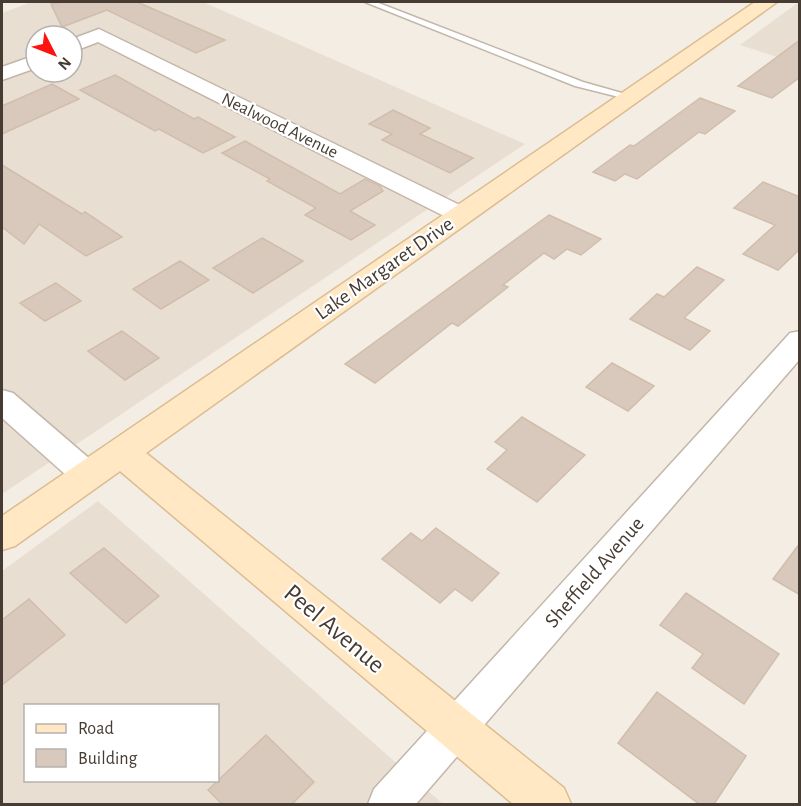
<svg xmlns="http://www.w3.org/2000/svg" width="801" height="806" viewBox="0 0 801 806" font-family="'Alegreya Sans',sans-serif">
  <rect width="100%" height="100%" fill="#f3ede4"/>
  <g fill="#e8ded2" fill-rule="evenodd">
    <path d="M32,2H203L525,144L2,494V13ZM36,36H72V72H36Z"/>
    <polygon points="799,2 799,64 740,45"/>
    <path d="M98,501L443,804H2V571ZM26,706H218V780H26Z"/>
  </g>
  <g fill="#d9c9bc" stroke="#d1bdab" stroke-width="1.5">
    <polygon points="65,2 137,2 225,40 196,53 107,10 62,27 51,4"/>
    <polygon points="800,40 800,77 772,98 738,86"/>
    <polygon points="115,75 194,119 198,117 235,137 203,153 159,129 155,131 80,90"/>
    <polygon points="52,84 79,99 2,134 2,106"/>
    <polygon points="700,98 735,111 705,134 699,132 637,179 625,174 615,181 593,172 630,145 634,146"/>
    <polygon points="393,110 430,128 420,134 473,158 450,173 382,140 392,134 369,124"/>
    <polygon points="245,141 340,194 365,179 380,186 383,191 350,211 375,225 351,240 305,215 316,208 267,181 270,179 222,153"/>
    <polygon points="2,165 82,214 85,212 122,237 86,256 39,224 24,244 2,227"/>
    <polygon points="763,182 800,197 800,249 778,270 743,254 775,225 734,208"/>
    <polygon points="549,215 601,239 581,255 567,249 554,259 544,253 503,285 508,287 458,326 452,323 375,383 345,364"/>
    <polygon points="262,238 303,261 253,293 213,268"/>
    <polygon points="180,261 209,280 161,309 133,289"/>
    <polygon points="697,267 724,280 684,318 710,331 690,350 630,319 657,294 664,297"/>
    <polygon points="56,283 81,301 45,321 20,303"/>
    <polygon points="122,331 159,358 125,380 88,351"/>
    <polygon points="612,363 654,386 628,411 586,387"/>
    <polygon points="522,417 585,455 537,502 487,469 507,450 495,442"/>
    <polygon points="436,528 499,573 472,601 455,589 440,603 382,559 411,533 422,541"/>
    <polygon points="800,543 800,595 773,579"/>
    <polygon points="104,548 159,596 126,623 70,573"/>
    <polygon points="686,593 779,654 744,704 692,668 703,654 660,625"/>
    <polygon points="29,599 65,635 2,685 2,620"/>
    <polygon points="657,692 746,756 714,804 699,804 618,743"/>
    <polygon points="266,735 314,782 292,804 222,804 208,790"/>
  </g>
  <g fill="none" stroke-linecap="round" stroke-linejoin="round">
    <g stroke="#c3b6a9" stroke-width="3">
      <polygon id="lane" points="365,2 376,2 583,82 636,97 631,100 575,86"/>
    </g>
    <g stroke="#c3b6a9" stroke-width="3">
      <g id="street">
        <polygon points="99,29 470,210 473,215 470,220 461,222 452,220 98,42 72,52 72,39"/>
        <polygon points="36,55 36,68 2,80 2,67"/>
        <polygon points="800,331 800,359 416,804 368,804 374,789 790,333"/>
        <polygon points="2,390 13,393 98,466 103,475 98,484 87,487 76,484 2,418"/>
      </g>
    </g>
    <g stroke="#dbbd92" stroke-width="3">
      <polygon id="secondary" points="755,2 777,2 146,453 564,788 571,804 513,804 120,471 15,546 2,550 2,516"/>
    </g>
    <use href="#lane" fill="#fff" fill-rule="evenodd"/>
    <use href="#street" fill="#fff" fill-rule="evenodd"/>
    <use href="#secondary" fill="#ffe8c3" fill-rule="evenodd"/>
  </g>
  <g text-anchor="middle" stroke-width="4.5" stroke-linejoin="round" paint-order="stroke">
    <g font-size="18" fill="#463c34" stroke="#fff">
      <text transform="translate(280 125) rotate(26)" y="6">Nealwood Avenue</text>
    </g>
    <g font-size="21" fill="#463c34" stroke="#fff">
      <text transform="translate(384 268) rotate(-35)" y="7">Lake Margaret Drive</text>
      <text transform="translate(594 572) rotate(-49)" y="7">Sheffield Avenue</text>
    </g>
    <g font-size="26" fill="#463c34" stroke="#fff">
      <text transform="translate(335 628) rotate(40)" y="9">Peel Avenue</text>
    </g>
  </g>
  <rect width="801" height="806" fill="none" stroke="#463c34" stroke-width="6"/>
  <rect x="24" y="704" width="195" height="78" fill="#ffffff" stroke="#b5b1ae" stroke-width="1.5"/>
  <rect x="36" y="724" width="30" height="9" fill="#ffe8c3" stroke="#b5b1ae" stroke-width="1.5"/>
  <text x="78" y="734" font-size="18" fill="#463c34">Road</text>
  <rect x="36" y="749" width="30" height="18" fill="#d9c9bc" stroke="#b5b1ae" stroke-width="1.5"/>
  <text x="78" y="764" font-size="18" fill="#463c34">Building</text>
  <g transform="translate(54 54) rotate(132)"><circle r="28" fill="#ffffff" stroke="#b5b1ae" stroke-width="1.5"/>
  <path d="M0-4.5L10 22L0 15L-10 22Z" fill="#ff1110"/>
  <text y="-9" font-size="16" font-weight="bold" text-anchor="middle" fill="#463c34">N</text>
  </g>
</svg>
